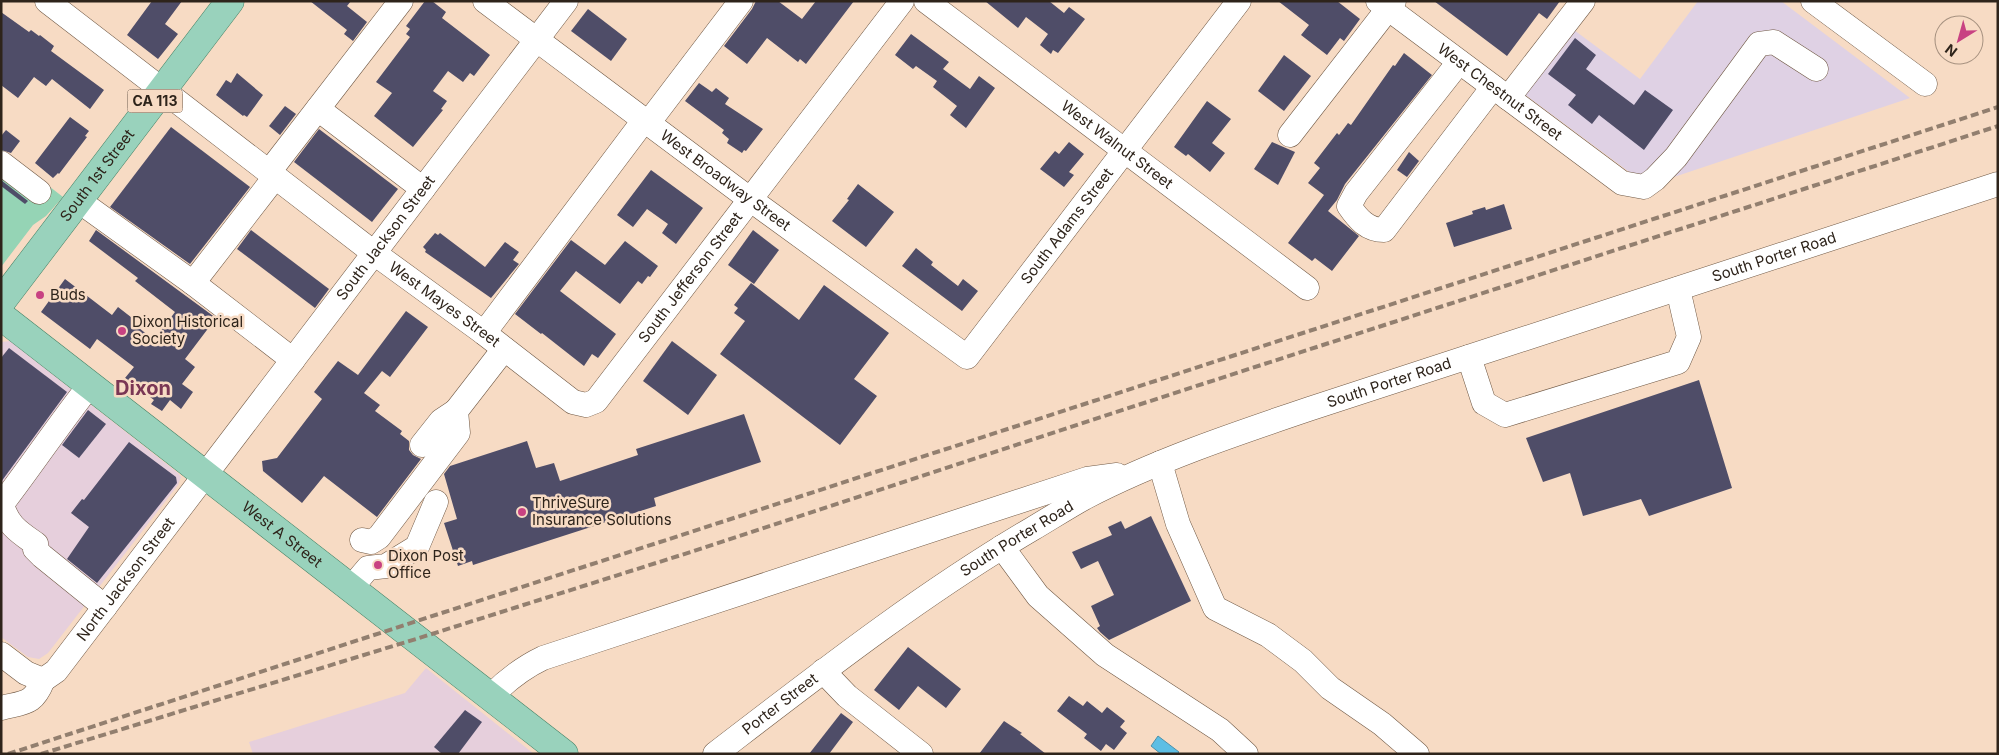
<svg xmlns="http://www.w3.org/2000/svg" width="1999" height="755" viewBox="0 0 1999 755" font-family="Inter,sans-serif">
  <rect width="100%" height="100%" fill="#f7dbc4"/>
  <g fill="#e6cfdc">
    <polygon points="10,341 178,473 181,477 178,485 48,653 39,659 28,657 1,637 1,342"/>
    <polygon points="426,668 534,754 253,754 249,742 405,693"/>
  </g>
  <polygon fill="#dfd1e4" points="1698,1 1781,1 1910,98 1668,179 1644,183 1524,94 1574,30 1640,79"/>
  <polygon fill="#95d4b5" points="1,149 63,197 46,216 33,225 1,267"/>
  <polygon fill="#5cbee4" stroke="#4e90a8" points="1158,736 1179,752 1177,754 1161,754 1151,746"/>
  <g fill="#4f4d68">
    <polygon points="152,1 182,1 165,24 178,34 158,59 127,35"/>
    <polygon points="310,1 351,1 347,6 367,22 353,41 344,34 347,30"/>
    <polygon points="425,1 432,1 446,12 442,18 490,55 474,76 470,73 463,82 448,71 433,91 447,101 441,109 443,110 413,147 374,116 392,93 376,82 410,37 406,34 410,29 406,26"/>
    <polygon points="756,1 778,1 802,19 816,1 854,1 806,64 800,59 798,62 767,38 747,64 724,46 752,9"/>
    <polygon points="985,1 1049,1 1064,13 1069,7 1085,19 1058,53 1053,50 1051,54 1040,45 1048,34 1026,17 1018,28"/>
    <polygon points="1278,1 1337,1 1360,19 1344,41 1340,38 1327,55 1301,35 1309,25"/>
    <polygon points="1434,1 1560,1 1547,19 1539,13 1507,56"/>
    <polygon points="588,9 627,39 611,61 571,31"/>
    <polygon points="1,12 29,32 31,30 39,36 40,35 54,46 51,51 104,90 90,109 52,79 46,86 34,77 18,98 1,85"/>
    <polygon points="911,34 949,62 943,69 970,89 979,76 995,88 966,128 950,115 957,106 933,87 937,81 916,66 913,69 895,55"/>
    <polygon points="1575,38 1596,55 1586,69 1634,105 1645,90 1673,110 1644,150 1599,115 1592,124 1568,105 1576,95 1548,74"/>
    <polygon points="1404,53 1432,75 1345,184 1337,200 1328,211 1359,236 1332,271 1315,258 1312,261 1288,243 1324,195 1308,183 1320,168 1314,163 1337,133 1339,135 1348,123 1351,125 1393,65 1395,66"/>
    <polygon points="1284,55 1311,76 1284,111 1258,91"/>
    <polygon points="237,73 263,95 247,117 244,115 243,116 216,95 226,80 231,83"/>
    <polygon points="699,83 712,92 716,88 729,98 725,104 763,129 746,151 744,150 742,153 727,143 729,139 722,133 724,130 685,101"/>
    <polygon points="1207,101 1231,119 1212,143 1225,153 1210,172 1188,154 1186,156 1174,147"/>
    <polygon points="285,106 296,114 280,135 269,126"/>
    <polygon points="70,117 89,131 85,136 87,137 59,174 58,173 53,178 35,163"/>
    <polygon points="171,127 250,187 190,264 110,207"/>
    <polygon points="319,129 398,189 372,222 294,162"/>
    <polygon points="6,130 20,141 11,153 1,150 1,136"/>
    <polygon points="1069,142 1084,154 1069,172 1074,175 1064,187 1040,169 1055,151 1059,154"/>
    <polygon points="1272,142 1295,152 1278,185 1254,169"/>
    <polygon points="1409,152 1419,161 1407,177 1397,170"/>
    <polygon points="651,170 703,208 676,244 662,233 668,224 647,209 633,227 617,215"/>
    <polygon points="1,180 28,201 25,204 1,186"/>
    <polygon points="858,184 894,212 866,247 832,221 849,200 847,199"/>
    <polygon points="1504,204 1512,229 1454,247 1446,223 1473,214 1472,211 1485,207 1486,210"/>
    <polygon points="96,230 216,318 185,359 195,367 182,384 193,392 181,409 170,400 162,411 151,404 154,400 125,378 134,367 97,339 90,349 41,312 65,279 112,315 118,307 136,321 134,324 154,340 175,312 135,281 138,278 89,241"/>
    <polygon points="251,230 329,289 315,308 237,249"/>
    <polygon points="753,230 779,250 754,284 728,265"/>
    <polygon points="435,233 438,235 440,233 485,267 505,242 519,252 513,260 519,264 491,298 425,252 426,250 423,247"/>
    <polygon points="571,240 605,265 625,241 658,266 650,277 648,276 642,284 638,281 620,304 576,271 560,291 616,334 598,358 592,354 584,366 542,333 541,334 515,314"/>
    <polygon points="916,248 933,262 931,265 958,286 963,279 978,291 962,311 902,266"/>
    <polygon points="751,283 799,320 824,285 889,333 854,379 877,396 840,445 720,354 745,321 734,313 738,308 734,305"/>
    <polygon points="406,311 428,327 390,377 382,371 364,393 380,405 375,411 402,431 400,434 409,441 409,450 413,455 421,459 377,517 324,476 302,503 263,471 262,461 277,458 322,399 314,392 338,361 358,375"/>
    <polygon points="672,341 717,375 688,415 643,381"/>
    <polygon points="9,348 67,392 1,482 1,358"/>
    <polygon points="1699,380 1732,488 1649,516 1641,499 1583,516 1570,473 1543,482 1526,438"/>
    <polygon points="88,410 106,424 79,458 62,445"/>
    <polygon points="744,414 761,462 654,498 656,506 473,565 472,561 458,566 444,523 457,519 444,474 450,466 527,441 536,468 554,463 560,481 638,455 636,449"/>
    <polygon points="129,442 176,477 177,483 97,583 67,559 89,527 71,513 82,499 84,500"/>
    <polygon points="1151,516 1191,601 1109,640 1100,632 1097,628 1100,626 1091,606 1114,595 1098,561 1081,569 1072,552 1112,535 1108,527 1121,521 1125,529"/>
    <polygon points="908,647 961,689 946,708 918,686 899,710 874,690"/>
    <polygon points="1069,696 1083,706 1087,701 1102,713 1107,707 1125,721 1120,727 1127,733 1114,750 1106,744 1101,751 1084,738 1087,734 1057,711"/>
    <polygon points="465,710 482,722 458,754 442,754 434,747"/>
    <polygon points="841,713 853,722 829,754 809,754"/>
    <polygon points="1004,721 1022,733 1020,734 1046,754 979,754"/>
  </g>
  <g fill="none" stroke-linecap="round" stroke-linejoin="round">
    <g stroke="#705945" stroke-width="25">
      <g id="minor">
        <path id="s1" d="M47,1L374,253L484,333L573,402L586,405L596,401L902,1"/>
        <path id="s2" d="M485,1L751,200L967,357L1239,1"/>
        <path id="s3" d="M926,1L1307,288"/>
        <path id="s4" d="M1378,1L1622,183L1644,187L1655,179L1676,157L1759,44L1774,42L1816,69"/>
        <polyline points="1813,1 1925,84"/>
        <path d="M1459,62L1356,193L1349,206C1358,219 1367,230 1384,230L1493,87"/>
        <polyline points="1508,98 1583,1"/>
        <polyline points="318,109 423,189"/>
        <polyline points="649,122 741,1"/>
        <polyline points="1290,135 1394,1"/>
        <polyline points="1,163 39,192"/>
        <polyline points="269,172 401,1"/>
        <polyline points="79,201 193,283 293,360"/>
        <polyline points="193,283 275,177"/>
        <polyline points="484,333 645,119"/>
        <polyline points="1469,357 1484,403 1505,415 1678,362 1689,337 1678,289"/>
        <path d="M90,385C59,424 32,465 2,504C7,525 19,532 36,544L35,549L42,556L105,607"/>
        <polyline points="422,445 441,421 456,411"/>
        <polyline points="1160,463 1178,524 1215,608 1268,635 1303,661 1330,688 1382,724 1417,754"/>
        <polyline points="362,540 371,542 379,537 458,433 456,411 504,349"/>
        <polyline points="1002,547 1038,596 1105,655 1220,730 1246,754"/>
        <polyline points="351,588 368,568 386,566 417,547 436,502"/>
        <polyline points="1,654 26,673 43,680"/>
        <polyline points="823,671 847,696 921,754"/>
        <path id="s5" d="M43,680L56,671L566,1"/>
        <path d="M491,696C507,680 522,668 543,658L1087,479L1117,475"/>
        <path d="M1,708C25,702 33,705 43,680"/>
        <path id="s6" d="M715,754C818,675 920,595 1032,529C1049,519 1066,508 1084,498C1155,461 1232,435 1309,409L1998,184"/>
      </g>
    </g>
    <g stroke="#478266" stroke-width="29">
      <g id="major">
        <path id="s7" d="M1,302L230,1"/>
        <path id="s8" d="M1,316L564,754"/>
      </g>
    </g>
    <use href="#minor" stroke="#fff" stroke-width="24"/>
    <use href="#major" stroke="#99d2bc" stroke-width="28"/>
    <g stroke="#927f6f" stroke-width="4" stroke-dasharray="8 4" stroke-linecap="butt">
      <polyline points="8,754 1998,107"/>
      <polyline points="41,754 416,639 694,551 1104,416 1998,126"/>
    </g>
  </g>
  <g fill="#c84282" stroke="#f7dbc4" stroke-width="2">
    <circle cx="40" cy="295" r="5"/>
    <circle cx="122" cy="331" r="5"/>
    <circle cx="522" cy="512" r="5"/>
    <circle cx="378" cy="565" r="5"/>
  </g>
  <g text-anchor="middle" stroke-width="5" stroke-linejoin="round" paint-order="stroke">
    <rect fill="#f7dbc4" stroke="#6a5b4e" stroke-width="1" x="127.5" y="89.5" width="55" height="23" rx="4"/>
    <g font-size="14" font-weight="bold" fill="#2e241b">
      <text x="155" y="106">CA 113</text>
    </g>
    <g font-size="15" fill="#2e241b" stroke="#f7dbc4">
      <text dy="5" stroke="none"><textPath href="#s4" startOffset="152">West Chestnut Street</textPath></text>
      <text dy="5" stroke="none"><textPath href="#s3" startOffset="239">West Walnut Street</textPath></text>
      <text dy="5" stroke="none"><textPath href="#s7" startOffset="159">South 1st Street</textPath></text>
      <text dy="5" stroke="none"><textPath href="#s2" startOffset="300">West Broadway Street</textPath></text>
      <text dy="5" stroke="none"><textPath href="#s2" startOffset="764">South Adams Street</textPath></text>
      <text dy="5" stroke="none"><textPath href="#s5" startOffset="560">South Jackson Street</textPath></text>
      <text dy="5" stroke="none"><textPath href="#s6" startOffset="1181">South Porter Road</textPath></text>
      <text dy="5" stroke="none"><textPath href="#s1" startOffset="841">South Jefferson Street</textPath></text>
      <text dy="5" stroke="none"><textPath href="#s1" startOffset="500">West Mayes Street</textPath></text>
      <text dy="5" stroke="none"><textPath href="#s6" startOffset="776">South Porter Road</textPath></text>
      <text dy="5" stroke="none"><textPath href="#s8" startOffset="356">West A Street</textPath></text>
      <text dy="5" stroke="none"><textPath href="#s6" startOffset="371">South Porter Road</textPath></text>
      <text dy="5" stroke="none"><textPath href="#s5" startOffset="131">North Jackson Street</textPath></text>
      <text dy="5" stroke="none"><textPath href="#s6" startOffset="82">Porter Street</textPath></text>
    </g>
    <g font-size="15" fill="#2e241b" stroke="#f7dbc4" text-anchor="start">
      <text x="50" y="300">Buds</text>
      <text x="132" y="327">Dixon Historical<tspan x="132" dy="17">Society</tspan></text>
      <text x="532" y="508">ThriveSure<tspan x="532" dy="17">Insurance Solutions</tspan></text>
      <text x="388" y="561">Dixon Post<tspan x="388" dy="17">Office</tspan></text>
    </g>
    <g font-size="20" font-weight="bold" fill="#7a3654" stroke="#f7dbc4">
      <text x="143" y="395">Dixon</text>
    </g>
  </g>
  <rect width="1999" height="755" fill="none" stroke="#2e241b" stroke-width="5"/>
  <g transform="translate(1959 40) rotate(217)"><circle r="24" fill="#f7dbc4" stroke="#a79280"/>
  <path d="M0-4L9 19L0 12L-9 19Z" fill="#c84282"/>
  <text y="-8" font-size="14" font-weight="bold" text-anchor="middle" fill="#2e241b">N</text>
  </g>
</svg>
